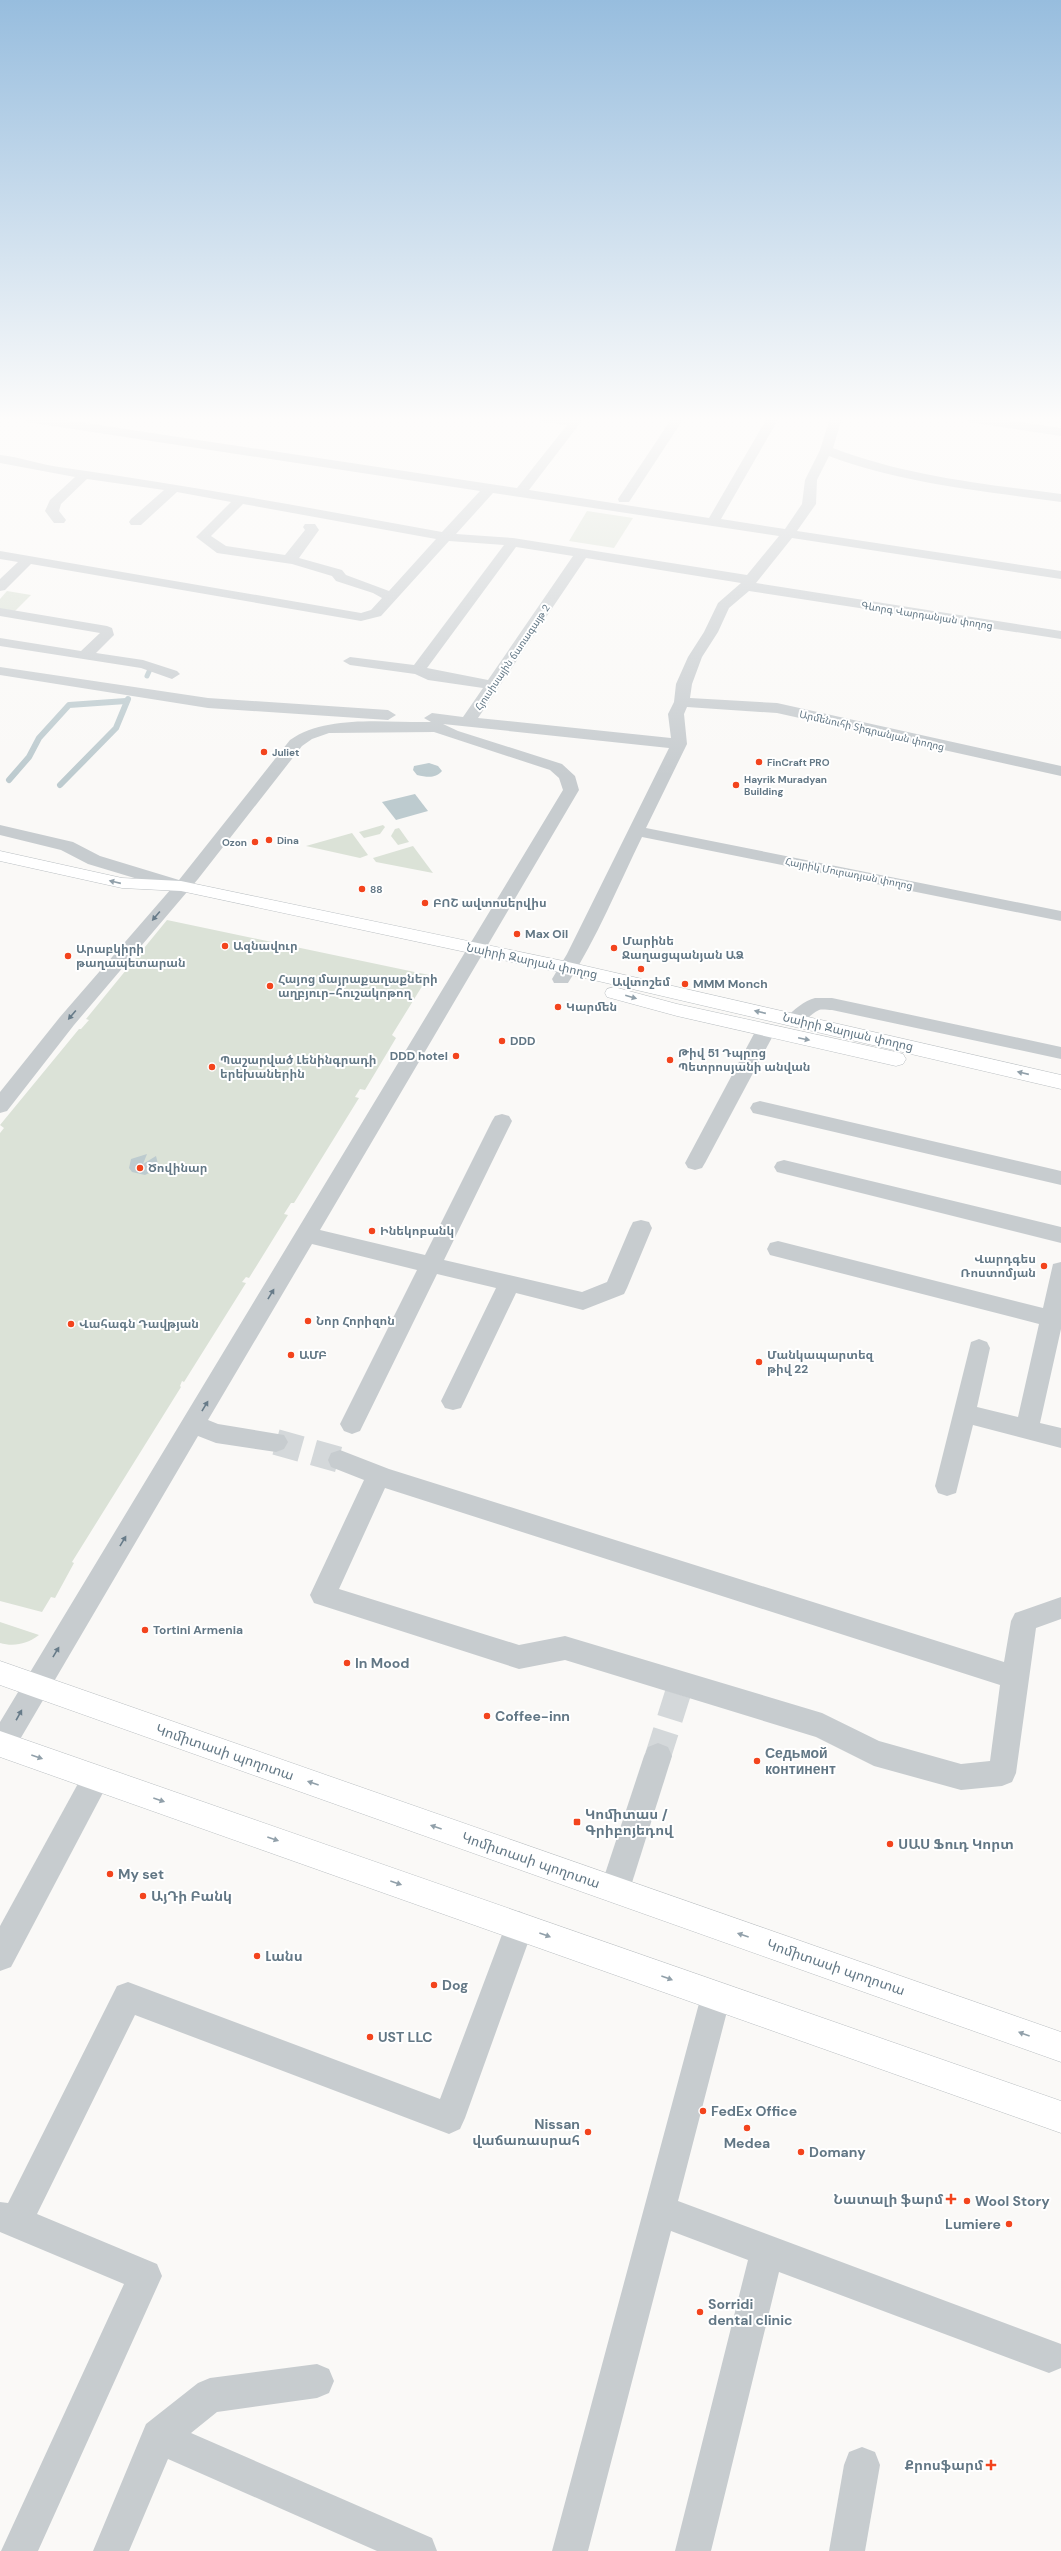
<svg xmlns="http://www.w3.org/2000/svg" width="1061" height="2551" viewBox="0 0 1061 2551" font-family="'DM Sans','Noto Sans Armenian',sans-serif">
  <rect width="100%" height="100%" fill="#faf9f7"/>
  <g fill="#dbe2d7">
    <polygon points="587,511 633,518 614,548 569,541"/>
    <polygon points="7,591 31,595 15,611 0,609 0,599"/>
    <polygon points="383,825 385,827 380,834 364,838 359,832"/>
    <polygon points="399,828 409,842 398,845 391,836 395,829"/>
    <polygon points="352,833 368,855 360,858 306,846"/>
    <polygon points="413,846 433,873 376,862 373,858"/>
    <polygon points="167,920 429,975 392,1035 396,1038 365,1090 360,1089 355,1097 359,1098 294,1203 291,1203 284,1214 288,1215 249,1278 246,1277 242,1282 246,1283 184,1382 182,1381 180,1386 181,1387 72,1562 74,1563 55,1598 51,1597 42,1612 0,1601 0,1133 4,1128 0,1125 79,1029 81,1029 89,1020 86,1019"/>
    <path d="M0,1622L39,1635C27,1644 14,1647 0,1643Z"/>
  </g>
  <g fill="#bdcbcf">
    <path d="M429,763L438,766L442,771C435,779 427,777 417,775L413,770L414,766Z"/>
    <polygon points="415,794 428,811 396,820 382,802"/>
    <polygon points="147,1154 143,1164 156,1156 158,1164 151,1172 145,1175 132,1172 129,1168 131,1159"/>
  </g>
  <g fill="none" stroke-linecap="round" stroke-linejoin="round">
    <polyline stroke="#bdcbcf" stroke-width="5" points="147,676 151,667"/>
    <g stroke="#bdcbcf" stroke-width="6">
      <polyline points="9,780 29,757 39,738 69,705 126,701"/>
      <polyline points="60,785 116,728 128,699"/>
    </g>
    <g stroke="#d4d8da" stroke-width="26" stroke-dasharray="26 13" stroke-linecap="butt">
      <polyline points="276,1442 340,1460"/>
      <polyline points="658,1756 678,1693"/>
    </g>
    <g stroke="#babfc2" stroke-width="1">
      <g id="major">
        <polygon points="0,851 122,878 181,881 568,962 1061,1075 1061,1089 568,974 181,891 122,888 0,861"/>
        <polygon points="614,987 677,1004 896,1052 903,1054 906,1059 903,1064 896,1066 677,1016 607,997 605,993 607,989"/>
        <polygon points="0,1661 1061,2032 1061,2062 0,1685"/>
        <polygon points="0,1731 1061,2101 1061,2133 0,1757"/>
      </g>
    </g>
    <g fill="#c7cccf" fill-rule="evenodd">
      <path d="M21,418H53L517,488L567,425L542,422L536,418H584L529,490L709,518L767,418H779L721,519L785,529L802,504L805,480L820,450L830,418H842L833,448C906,476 983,484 1061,494V502C983,491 904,484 829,456L817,480L816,504L797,531L1061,571V579L792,538L756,583L1061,631V639L749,591L729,608L718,632L702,657L692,684L690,698L777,703L1061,766V776L777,713L687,707L684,714L687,744L646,828L1061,911V921L642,837C618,886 597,938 568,983H554L552,979L567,954L669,748L443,724L458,731L562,764L575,776L579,790L320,1230L425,1255L492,1121L495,1116L502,1114L509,1116L512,1121L444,1260L582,1292L607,1282L630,1228L633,1222L641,1220L649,1222L652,1228L627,1288L624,1294L583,1310L516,1293L461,1408L453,1410L445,1408L441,1401L496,1288L437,1274L360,1431L352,1434L344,1431L340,1424L417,1270L312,1244L208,1420L218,1424L284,1435L288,1442L284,1449L276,1452L216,1443L198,1436L12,1753L2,1757L0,1756V1722L563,790L559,778L550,770L434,732L329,733L312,739L302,746L198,879L74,1025L7,1111L0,1113V1092L60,1017L171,889L88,864L61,850L0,835V825L73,842L100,856L179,880L290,740C327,714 387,723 431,722L424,718L432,713L463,717L483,688L428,680L415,674L350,665L343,661L350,657L414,665L504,545L449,541L381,616L361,621L31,564L5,590L0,591V579L18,562L0,559V551L361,613L371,610L382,598L373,593L336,581L332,576L292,564L217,553L196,537L231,502L177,492L141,525H131L129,522L131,519L164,490L87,479L61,504L59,511L66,520L64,523H54L45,511L50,500L75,477L0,463V455C20,457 39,464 59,467C187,485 315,509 442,532L480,491L27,422ZM493,493L520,497L779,536L747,575L513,538L456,534ZM243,504L436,539L389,591L346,575L342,570L299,558L319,530L315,524H305L303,527L305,530L285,555L226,546L211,536ZM516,547L573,556L488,680L427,668ZM586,558L741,583L718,603L704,632L688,657L676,684L674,702L668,714L671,738L478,718Z"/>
      <polygon points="672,418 684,418 629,502 619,502 618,499"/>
      <polygon points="963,418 995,418 1061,428 1061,436 969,422"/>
      <polygon points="0,608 107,626 112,628 114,635 96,653 143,660 177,671 180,674 172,679 141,668 0,646 0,638 81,651 100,633 0,616"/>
      <polygon points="0,667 208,698 388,710 396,715 388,720 208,708 0,675"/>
      <path d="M815,998H832L1061,1047V1059L832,1010C828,1010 822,1009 819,1010C806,1016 804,1029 788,1024L785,1020C791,1011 804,1001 815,998Z"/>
      <polygon points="766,1024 773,1026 776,1030 705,1163 702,1168 695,1170 688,1168 685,1163 756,1030 759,1026"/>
      <polygon points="760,1101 1061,1171 1061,1185 753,1113 750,1108 753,1103"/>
      <polygon points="784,1160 1061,1227 1061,1243 777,1172 774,1167 777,1162"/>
      <polygon points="778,1241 1043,1308 1053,1264 1061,1262 1061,1329 1040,1423 1061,1428 1061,1448 973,1425 956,1493 947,1496 938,1493 935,1486 971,1342 979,1339 987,1342 990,1348 977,1407 1018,1417 1039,1324 770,1255 767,1249 770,1243"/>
      <path d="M340,1450L389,1469L1004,1662L1011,1621L1015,1613L1061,1597V1619L1036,1628L1016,1773L1012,1782L1002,1786L961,1790L874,1766L816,1737L565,1660L519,1669L314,1603L310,1595L364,1480L331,1467L328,1460L331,1453ZM385,1488L1000,1685L990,1761L961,1764L879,1741L822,1713L565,1636L519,1645L339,1589Z"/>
      <polygon points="658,1743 668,1747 672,1756 630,1889 625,1899 615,1904 605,1899 600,1889 644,1756 648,1747"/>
      <polygon points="96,1765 106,1769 110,1778 106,1787 11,1967 0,1971 0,1926 86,1769"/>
      <polygon points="519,1911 529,1916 534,1926 465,2118 460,2129 449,2134 135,2015 37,2214 157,2264 162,2276 38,2551 1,2551 124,2284 0,2232 0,2202 8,2203 117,1986 128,1982 440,2099 509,1916"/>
      <polygon points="716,1981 727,1985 731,1996 678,2201 1061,2344 1061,2368 1049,2373 779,2272 711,2551 675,2551 748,2260 671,2231 588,2551 552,2551 701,1996 705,1985"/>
      <polygon points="317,2364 329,2369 334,2381 329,2393 317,2398 217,2412 191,2433 432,2538 437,2551 377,2551 168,2459 129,2551 93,2551 146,2424 198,2383 210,2378"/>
      <polygon points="862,2447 875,2452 880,2465 865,2551 829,2551 844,2465 849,2452"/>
    </g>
    <use href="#major" fill="#fff" fill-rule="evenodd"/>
  </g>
  <defs><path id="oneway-solid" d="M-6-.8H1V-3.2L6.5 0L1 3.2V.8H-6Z"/></defs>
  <g fill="#91a0aa">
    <use href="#oneway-solid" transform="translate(115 882) rotate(-167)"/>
    <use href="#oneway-solid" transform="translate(631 997) rotate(16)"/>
    <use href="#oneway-solid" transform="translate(760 1012) rotate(-167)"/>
    <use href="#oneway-solid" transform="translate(804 1039) rotate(12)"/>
    <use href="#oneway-solid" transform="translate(1023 1073) rotate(-167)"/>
    <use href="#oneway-solid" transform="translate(37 1757) rotate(19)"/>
    <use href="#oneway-solid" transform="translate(313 1783) rotate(-161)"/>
    <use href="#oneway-solid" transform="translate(159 1800) rotate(19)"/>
    <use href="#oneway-solid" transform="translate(436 1827) rotate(-161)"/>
    <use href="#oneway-solid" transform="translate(273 1839) rotate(19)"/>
    <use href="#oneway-solid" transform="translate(396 1883) rotate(19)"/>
    <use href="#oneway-solid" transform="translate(545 1935) rotate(20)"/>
    <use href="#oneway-solid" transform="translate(743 1935) rotate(-161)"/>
    <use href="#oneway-solid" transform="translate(667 1978) rotate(20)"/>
    <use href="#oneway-solid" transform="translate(1024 2034) rotate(-160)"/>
  </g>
  <g fill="#677b89">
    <use href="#oneway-solid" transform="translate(156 916) rotate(130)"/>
    <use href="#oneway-solid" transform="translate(72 1015) rotate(130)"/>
    <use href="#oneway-solid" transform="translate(271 1294) rotate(-59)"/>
    <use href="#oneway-solid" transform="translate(205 1406) rotate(-59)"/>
    <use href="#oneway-solid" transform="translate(123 1541) rotate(-59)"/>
    <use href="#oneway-solid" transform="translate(56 1652) rotate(-59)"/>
    <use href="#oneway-solid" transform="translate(19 1715) rotate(-61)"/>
  </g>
  <linearGradient id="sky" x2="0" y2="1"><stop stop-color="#97bdde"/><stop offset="0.54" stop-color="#fdfcfb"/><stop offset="1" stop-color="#fdfcfb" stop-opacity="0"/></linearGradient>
  <rect width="1061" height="776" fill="url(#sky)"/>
  <g fill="#f3441d" stroke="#fff" stroke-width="1.5">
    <circle cx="264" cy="752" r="4"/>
    <circle cx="759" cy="762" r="4"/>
    <circle cx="736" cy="785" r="4"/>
    <circle cx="269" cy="840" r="4"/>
    <circle cx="255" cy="842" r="4"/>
    <circle cx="362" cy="889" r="4"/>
    <circle cx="425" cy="903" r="4"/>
    <circle cx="517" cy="934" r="4"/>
    <circle cx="225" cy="946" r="4"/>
    <circle cx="614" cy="948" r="4"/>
    <circle cx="68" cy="956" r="4"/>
    <circle cx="641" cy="969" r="4"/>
    <circle cx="685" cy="984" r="4"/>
    <circle cx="270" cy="986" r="4"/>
    <circle cx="558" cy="1007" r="4"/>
    <circle cx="502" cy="1041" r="4"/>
    <circle cx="456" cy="1056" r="4"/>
    <circle cx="670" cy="1060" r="4"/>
    <circle cx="212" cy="1067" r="4"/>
    <circle cx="140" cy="1168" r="4"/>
    <circle cx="372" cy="1231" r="4"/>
    <circle cx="1044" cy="1266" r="4"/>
    <circle cx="308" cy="1321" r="4"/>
    <circle cx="71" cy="1324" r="4"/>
    <circle cx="291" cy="1355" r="4"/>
    <circle cx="759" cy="1362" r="4"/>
    <circle cx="145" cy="1630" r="4"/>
    <circle cx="347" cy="1663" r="4"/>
    <circle cx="487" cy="1716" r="4"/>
    <circle cx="757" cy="1761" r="4"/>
    <rect x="573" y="1818" width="8" height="8" rx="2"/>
    <circle cx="890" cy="1844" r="4"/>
    <circle cx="110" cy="1874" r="4"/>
    <circle cx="143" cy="1896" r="4"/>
    <circle cx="257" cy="1956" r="4"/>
    <circle cx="434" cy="1985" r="4"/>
    <circle cx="370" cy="2037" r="4"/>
    <circle cx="703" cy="2111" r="4"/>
    <circle cx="747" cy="2128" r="4"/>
    <circle cx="588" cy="2132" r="4"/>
    <circle cx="801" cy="2152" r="4"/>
    <path d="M949 2193h4v4h4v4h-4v4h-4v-4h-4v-4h4z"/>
    <circle cx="967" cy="2201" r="4"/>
    <circle cx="1009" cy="2224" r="4"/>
    <circle cx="700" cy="2312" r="4"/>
    <path d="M989 2459h4v4h4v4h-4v4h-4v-4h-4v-4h4z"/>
  </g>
  <g text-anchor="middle" stroke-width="4" stroke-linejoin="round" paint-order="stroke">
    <g font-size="10" fill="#627785" stroke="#fff">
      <text transform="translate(927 615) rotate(9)" y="4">Գևորգ Վարդանյան փողոց</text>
      <text transform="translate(512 657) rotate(-56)" y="4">Հյուսիսային ճառագայթ 2</text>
      <text transform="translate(872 730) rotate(13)" y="4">Արմենուհի Տիգրանյան փողոց</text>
      <text transform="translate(849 873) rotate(11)" y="4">Հայրիկ Մուրադյան փողոց</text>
    </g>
    <g font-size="10" font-weight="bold" fill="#627785" stroke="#fff" text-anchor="start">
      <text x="272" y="756">Juliet</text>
      <text x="767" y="766">FinCraft PRO</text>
      <text x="744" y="783">Hayrik Muradyan<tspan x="744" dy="12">Building</tspan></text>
      <text x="277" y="844">Dina</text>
      <text x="247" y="846" text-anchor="end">Ozon</text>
      <text x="370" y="893">88</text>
    </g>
    <g font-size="12" font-weight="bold" fill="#627785" stroke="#fff" text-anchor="start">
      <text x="433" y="907">ԲՈՇ ավտոսերվիս</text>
      <text x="525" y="938">Max Oil</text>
      <text x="622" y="945">Մարինե<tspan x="622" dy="14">Ջաղացպանյան ԱՁ</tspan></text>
      <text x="233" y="950">Ազնավուր</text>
      <text x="76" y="953">Արաբկիրի<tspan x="76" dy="14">թաղապետարան</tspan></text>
      <text x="278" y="983">Հայոց մայրաքաղաքների<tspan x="278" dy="14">աղբյուր-հուշակոթող</tspan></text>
      <text x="641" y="986" text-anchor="middle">Ավտոշեմ</text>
      <text x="693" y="988">MMM Monch</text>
      <text x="566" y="1011">Կարմեն</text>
      <text x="510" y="1045">DDD</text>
      <text x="678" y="1057">Թիվ 51 Դպրոց<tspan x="678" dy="14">Պետրոսյանի անվան</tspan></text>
      <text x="448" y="1060" text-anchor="end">DDD hotel</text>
      <text x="220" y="1064">Պաշարված Լենինգրադի<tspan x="220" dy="14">երեխաներին</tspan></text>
      <text x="148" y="1172">Ծովինար</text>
      <text x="380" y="1235">Ինեկոբանկ</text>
      <text x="1036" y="1263" text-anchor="end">Վարդգես<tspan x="1036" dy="14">Ռոստոմյան</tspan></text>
      <text x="316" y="1325">Նոր Հորիզոն</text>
      <text x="79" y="1328">Վահագն Դավթյան</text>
      <text x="299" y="1359">ԱՄԲ</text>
      <text x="767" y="1359">Մանկապարտեզ<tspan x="767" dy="14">թիվ 22</tspan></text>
      <text x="153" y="1634">Tortini Armenia</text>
    </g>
    <g font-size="12" fill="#627785" stroke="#fff">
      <text transform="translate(532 961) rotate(12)" y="4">Նաիրի Զարյան փողոց</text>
      <text transform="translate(848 1032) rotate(13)" y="4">Նաիրի Զարյան փողոց</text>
    </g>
    <g font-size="14" font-weight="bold" fill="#627785" stroke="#fff" text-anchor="start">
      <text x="355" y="1668">In Mood</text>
      <text x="495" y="1721">Coffee-inn</text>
      <text x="765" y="1758">Седьмой<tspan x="765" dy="16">континент</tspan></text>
      <text x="585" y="1819">Կոմիտաս /<tspan x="585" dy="16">Գրիբոյեդով</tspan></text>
      <text x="898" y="1849">ՍԱՍ Ֆուդ Կորտ</text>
      <text x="118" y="1879">My set</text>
      <text x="151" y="1901">ԱյԴի Բանկ</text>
      <text x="265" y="1961">Լանս</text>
      <text x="442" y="1990">Dog</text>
      <text x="378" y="2042">UST LLC</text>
      <text x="711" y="2116">FedEx Office</text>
      <text x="580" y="2129" text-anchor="end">Nissan<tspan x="580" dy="16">վաճառասրահ</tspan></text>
      <text x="747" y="2148" text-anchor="middle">Medea</text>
      <text x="809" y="2157">Domany</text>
      <text x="943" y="2204" text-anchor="end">Նատալի ֆարմ</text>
      <text x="975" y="2206">Wool Story</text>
      <text x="1001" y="2229" text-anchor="end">Lumiere</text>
      <text x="708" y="2309">Sorridi<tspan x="708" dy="16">dental clinic</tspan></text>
      <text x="983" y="2470" text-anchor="end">Քրոսֆարմ</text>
    </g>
    <g font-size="14" fill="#627785" stroke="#fff">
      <text transform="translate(225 1752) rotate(19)" y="5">Կոմիտասի պողոտա</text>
      <text transform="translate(531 1860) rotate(19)" y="5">Կոմիտասի պողոտա</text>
      <text transform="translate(836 1967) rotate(19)" y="5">Կոմիտասի պողոտա</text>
    </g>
  </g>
</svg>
